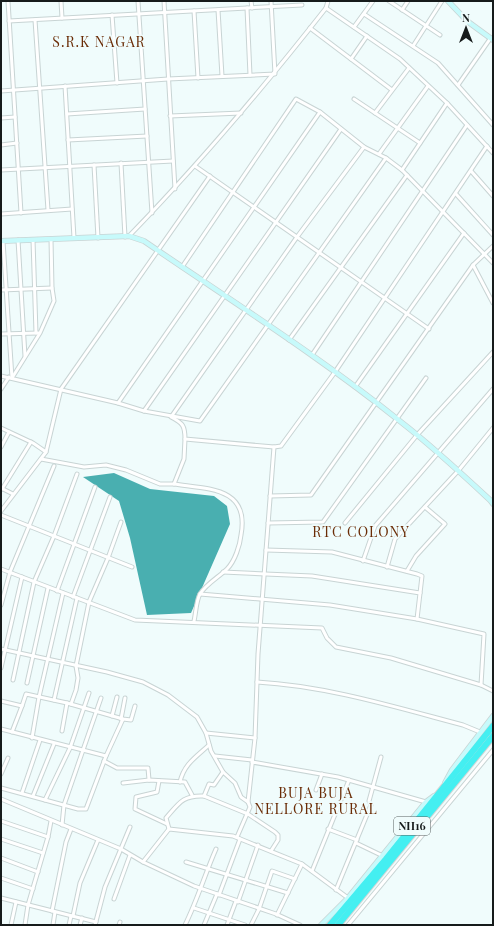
<svg xmlns="http://www.w3.org/2000/svg" width="494" height="926" viewBox="0 0 494 926" font-family="'Playfair Display',serif">
  <rect width="100%" height="100%" fill="#f0fcfc"/>
  <polygon fill="#49afb0" points="114,473 150,489 214,496 227,506 230,524 191,613 147,615 130,538 119,501 83,477"/>
  <g fill="none" stroke-linecap="round" stroke-linejoin="round">
    <g stroke="#c8d4d4" stroke-width="5">
      <g id="street">
        <polyline points="8,1 21,213"/>
        <polyline points="61,1 62,18"/>
        <polyline points="138,1 152,213"/>
        <polyline points="164,1 175,189"/>
        <polyline points="251,1 252,8"/>
        <polyline points="389,1 440,35"/>
        <polyline points="247,8 250,75"/>
        <polyline points="326,8 328,1"/>
        <polyline points="218,10 222,76"/>
        <polyline points="402,10 408,1"/>
        <polyline points="194,11 198,78"/>
        <polyline points="364,14 438,63 493,125"/>
        <polyline points="112,15 117,83"/>
        <polyline points="35,20 48,210"/>
        <polyline points="9,21 302,5"/>
        <polyline points="354,27 373,1"/>
        <polyline points="310,28 392,90"/>
        <polyline points="413,46 442,1"/>
        <polyline points="351,59 367,36"/>
        <polyline points="458,85 490,39"/>
        <polyline points="65,86 74,238"/>
        <polyline points="1,91 168,79 275,74 271,1"/>
        <polyline points="354,99 420,143"/>
        <polyline points="447,103 402,170 493,263"/>
        <polyline points="375,113 409,68"/>
        <polyline points="67,114 145,109"/>
        <polyline points="170,116 241,113"/>
        <polyline points="1,118 15,117"/>
        <polyline points="68,140 147,136"/>
        <polyline points="1,145 17,143"/>
        <path d="M364,147L297,237L171,417C183,423 185,426 185,439L274,447L281,446L335,372L487,146"/>
        <polyline points="379,154 428,86"/>
        <polyline points="121,163 125,237"/>
        <polyline points="94,165 98,238"/>
        <polyline points="195,166 429,329"/>
        <polyline points="1,170 173,161"/>
        <polyline points="471,171 493,196"/>
        <polyline points="456,194 493,235"/>
        <polyline points="1,214 72,209"/>
        <path d="M129,236C199,164 264,87 326,8L400,59L447,103L493,153"/>
        <polyline points="18,240 25,356"/>
        <polyline points="33,240 36,333"/>
        <polyline points="3,241 12,378"/>
        <polyline points="493,246 473,265 493,303"/>
        <polyline points="182,267 296,99 320,112 364,147 386,158"/>
        <polyline points="1,290 52,288"/>
        <polyline points="1,334 38,333"/>
        <polyline points="289,340 407,175"/>
        <polyline points="312,355 467,125"/>
        <polyline points="1,376 118,403 144,411 200,421 386,158 402,170"/>
        <polyline points="12,378 40,333 54,301 52,288 51,239"/>
        <polyline points="355,387 464,233"/>
        <polyline points="1,389 9,377"/>
        <polyline points="118,403 320,112"/>
        <polyline points="144,411 341,129"/>
        <polyline points="1,428 33,443 46,452 1,511"/>
        <path d="M185,439L184,459L174,484C208,489 250,487 241,535C240,545 235,561 227,569C219,577 206,584 200,594C196,601 196,613 194,621"/>
        <polyline points="1,447 9,432"/>
        <polyline points="46,452 61,389 210,176"/>
        <polyline points="41,459 84,467 106,465 126,470 160,484 174,484"/>
        <polyline points="1,488 13,494"/>
        <polyline points="2,489 31,442"/>
        <polyline points="270,496 311,495 473,265"/>
        <polyline points="1,515 132,567"/>
        <polyline points="268,523 323,522 426,378"/>
        <polyline points="345,523 417,435 493,352"/>
        <polyline points="266,550 332,552 417,574 422,576 417,619"/>
        <polyline points="363,561 375,526 493,389"/>
        <polyline points="387,567 395,539 458,471 493,428"/>
        <polyline points="1,569 135,620 322,628 327,638 336,647 391,658 481,685 493,691"/>
        <polyline points="407,571 416,556 445,524 425,507"/>
        <polyline points="223,572 312,576 420,593"/>
        <polyline points="57,591 95,487"/>
        <polyline points="200,594 330,605 417,619 484,634 481,685"/>
        <polyline points="73,597 110,497"/>
        <polyline points="1,605 10,572 54,466"/>
        <polyline points="1,649 107,672 143,682 168,695 197,717 206,733 211,751 223,772"/>
        <polyline points="1,668 22,577"/>
        <polyline points="13,680 34,582 54,536 77,474"/>
        <path d="M257,682C327,686 395,707 463,725L480,732"/>
        <polyline points="27,683 48,588"/>
        <polyline points="54,700 77,598"/>
        <polyline points="1,701 22,706 26,694 67,703 123,719 131,720 135,706"/>
        <polyline points="71,704 76,690 78,678 76,666 89,602 108,558 121,522"/>
        <polyline points="112,716 117,697"/>
        <polyline points="121,719 125,698"/>
        <polyline points="1,729 106,756"/>
        <polyline points="62,731 67,703"/>
        <polyline points="12,732 22,706"/>
        <polyline points="206,733 255,738"/>
        <polyline points="32,738 39,697 63,593"/>
        <polyline points="215,756 252,760"/>
        <polyline points="104,761 117,768 148,768 149,780"/>
        <polyline points="252,762 338,777 426,802"/>
        <polyline points="1,774 8,758"/>
        <polyline points="159,781 157,792 136,797 135,809 167,824"/>
        <path d="M180,782C184,764 196,757 209,745"/>
        <polyline points="123,783 149,780 185,782 192,795"/>
        <polyline points="1,788 78,809 86,809 106,756 123,719"/>
        <polyline points="316,790 322,774"/>
        <polyline points="22,793 40,740"/>
        <polyline points="33,796 54,744"/>
        <polyline points="204,796 248,814 275,832 278,835 278,840 271,851"/>
        <polyline points="1,799 121,849 143,862 194,886 276,914 300,925"/>
        <polyline points="45,800 70,748 89,693"/>
        <polyline points="1,821 48,837 28,905 25,925"/>
        <polyline points="62,825 64,805 101,698"/>
        <path d="M169,829L166,818C179,803 183,795 204,796L209,784L214,785L223,772L235,783L241,797L248,802L255,738L258,654L274,447"/>
        <polyline points="328,829 357,840"/>
        <polyline points="48,837 51,821"/>
        <polyline points="237,837 250,807 248,802"/>
        <polyline points="1,839 43,853"/>
        <polyline points="356,843 383,856"/>
        <polyline points="1,858 38,872"/>
        <polyline points="143,862 169,829 233,836 302,864 277,915"/>
        <polyline points="186,862 288,893"/>
        <polyline points="302,864 348,898"/>
        <polyline points="312,871 349,780"/>
        <polyline points="1,878 33,889"/>
        <polyline points="336,890 371,805 369,801 381,757"/>
        <polyline points="219,895 240,839"/>
        <polyline points="1,898 96,922"/>
        <polyline points="114,899 130,855"/>
        <polyline points="238,902 258,845"/>
        <polyline points="194,908 245,925"/>
        <polyline points="52,911 66,842 71,829"/>
        <polyline points="73,916 80,883 98,840"/>
        <polyline points="11,925 16,902"/>
        <polyline points="53,925 55,912"/>
        <polyline points="69,925 71,916"/>
        <polyline points="80,925 82,918"/>
        <polyline points="95,925 105,887 130,827"/>
        <polyline points="119,925 120,922"/>
        <path d="M185,925C197,901 205,874 216,849"/>
        <polyline points="204,925 217,894"/>
        <polyline points="227,925 236,901"/>
        <polyline points="251,925 259,909 272,871 295,879"/>
        <polyline points="348,925 493,750"/>
      </g>
    </g>
    <g stroke="#c8d4d4" stroke-width="6">
      <g id="secondary">
        <polyline points="448,1 467,21 493,40"/>
        <path d="M1,241L129,236L144,241C230,300 319,356 401,422C432,446 461,473 490,500L493,504"/>
        <polyline points="445,783 452,770 493,716"/>
        <polyline points="321,925 348,898 426,802 434,796"/>
      </g>
    </g>
    <g stroke="#d5d6d6" stroke-width="8">
      <g id="highway">
        <polyline points="330,925 386,859 493,726"/>
        <polyline points="338,925 493,736"/>
      </g>
    </g>
    <use href="#street" stroke="#fff" stroke-width="3"/>
    <use href="#secondary" stroke="#c7fafb" stroke-width="4.5"/>
    <use href="#highway" stroke="#44eff1" stroke-width="6"/>
  </g>
  <g text-anchor="middle" stroke-width="3.5" stroke-linejoin="round" paint-order="stroke">
    <rect fill="#f0fcfc" stroke="#575e5e" stroke-width="1" x="394" y="817" width="36" height="18" rx="3"/>
    <g font-size="11" font-weight="bold" fill="#161b1b">
      <text x="412" y="830">NH16</text>
    </g>
    <g font-size="14" letter-spacing="1" fill="#6a2c06" stroke="#f0fcfc">
      <text x="99" y="47">S.R.K NAGAR</text>
      <text x="361" y="537">RTC COLONY</text>
      <text x="316" y="798">BUJA BUJA<tspan x="316" dy="16">NELLORE RURAL</tspan></text>
    </g>
  </g>
  <rect width="494" height="926" fill="none" stroke="#161b1b" stroke-width="4"/>
  <g transform="translate(466 28)" stroke="#f0fcfc" stroke-width="3" paint-order="stroke">
  <path d="M0-3L7 15L0 10L-7 15Z" fill="#161b1b"/>
  <text y="-6" font-size="11" font-weight="bold" text-anchor="middle" fill="#161b1b">N</text>
  </g>
</svg>
